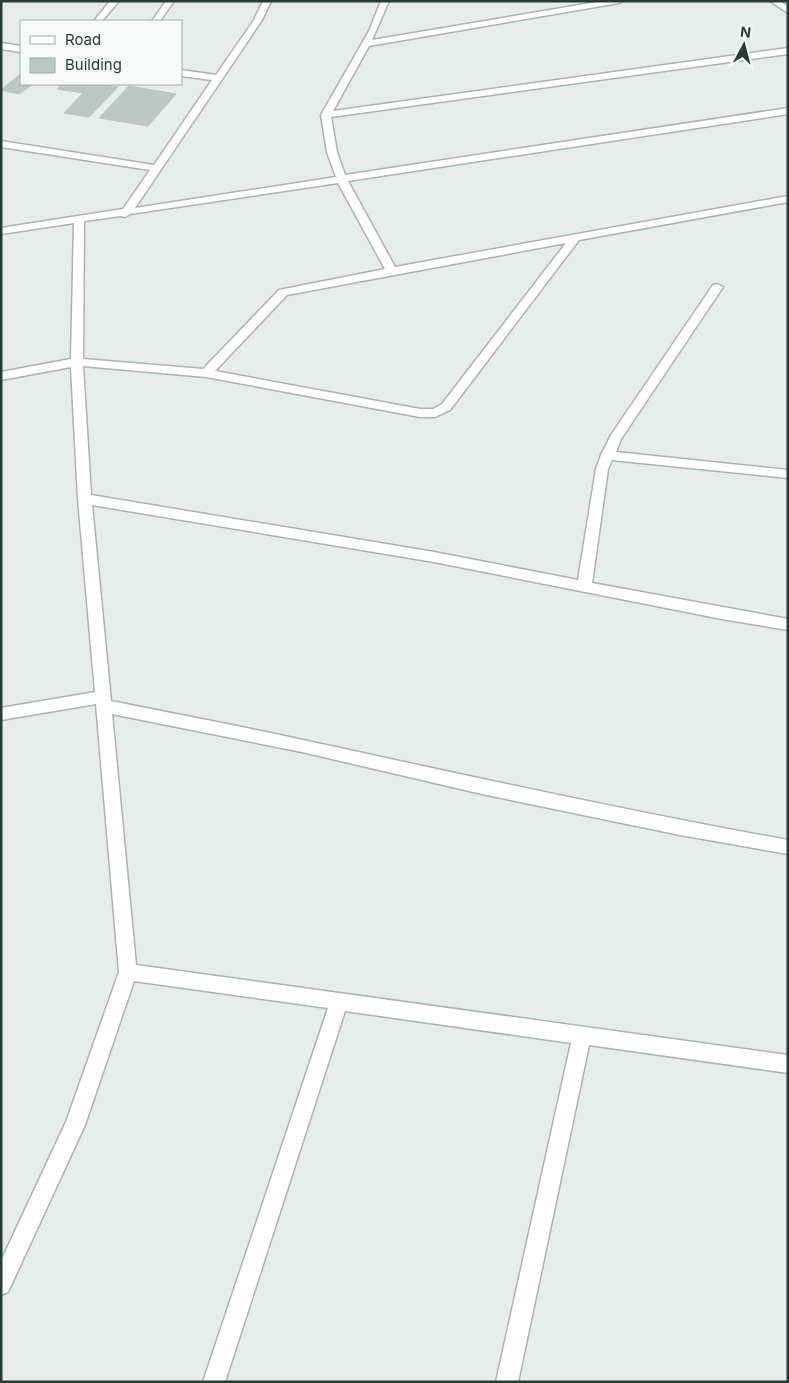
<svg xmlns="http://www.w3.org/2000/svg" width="789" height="1383" viewBox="0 0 789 1383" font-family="Inter,sans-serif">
  <rect width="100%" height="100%" fill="#e5ecea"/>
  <g fill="#bac7c3" stroke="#b8c5c1">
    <polygon points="19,75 21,75 21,84 33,84 19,94 1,90"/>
    <polygon points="62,84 98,84 118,87 89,117 64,113 83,93 57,89"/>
    <polygon points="129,86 176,94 148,126 99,118"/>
  </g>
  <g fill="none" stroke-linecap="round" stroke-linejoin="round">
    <g stroke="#a8b4b1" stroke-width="3">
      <g id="minor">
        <polygon points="110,1 119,1 102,21 94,21"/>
        <polygon points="166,1 174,1 160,21 152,21"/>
        <path d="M263,1H271L262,20L135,208L336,177L327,152L321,115L369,31L381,1H389L372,40L603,1H623L619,3L369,46L333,111L788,48V54L331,117L337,152L345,175L788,108V114L348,181L395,267L788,196V202L579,240L450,410L435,417H420L206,377L83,366L91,495L434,552L578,580L596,469L601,455L611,435L713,285L717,284L723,287L621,439L616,452L788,470V478L612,460L608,469L592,583L788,619V630L722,619L434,562L92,505L111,701C175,714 240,726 303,740C465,775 625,811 788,840V854L680,835L482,794L302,752L112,714L136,965L788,1055V1073L589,1045L518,1382H496L571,1043L345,1011L225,1382H203L328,1008L134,981L85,1125L8,1292L1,1295V1261L66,1122L119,972L96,704L1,720V708L95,692L78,499L71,367L1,380V372L71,359L74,223L1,234V228L123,209L150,170L1,147V141L154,165L212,80L181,76V70L216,75L254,20ZM338,183L385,269L279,290L203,369L83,359L84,221L121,216L125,217L130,214ZM566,243L442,404L433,409H420L215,371L287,295Z"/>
        <polygon points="770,1 780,1 788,7 788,13"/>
        <polygon points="1,43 21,46 21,52 1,49"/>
      </g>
    </g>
    <use href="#minor" fill="#fff" fill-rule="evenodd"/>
  </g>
  <rect width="789" height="1383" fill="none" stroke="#263c38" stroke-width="5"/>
  <rect x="20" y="20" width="162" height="65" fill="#f5f9f7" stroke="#a2adab"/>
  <rect x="30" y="36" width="25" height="8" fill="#ffffff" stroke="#a2adab"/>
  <text x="65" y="45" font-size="15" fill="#263c38">Road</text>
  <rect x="30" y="58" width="25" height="15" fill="#bac7c3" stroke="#a2adab"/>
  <text x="65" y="70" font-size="15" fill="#263c38">Building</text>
  <g transform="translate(744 45) rotate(7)" stroke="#f5f9f7" stroke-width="4" paint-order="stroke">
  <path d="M0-4L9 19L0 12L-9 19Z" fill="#263c38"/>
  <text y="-8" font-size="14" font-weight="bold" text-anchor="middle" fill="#263c38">N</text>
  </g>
</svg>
